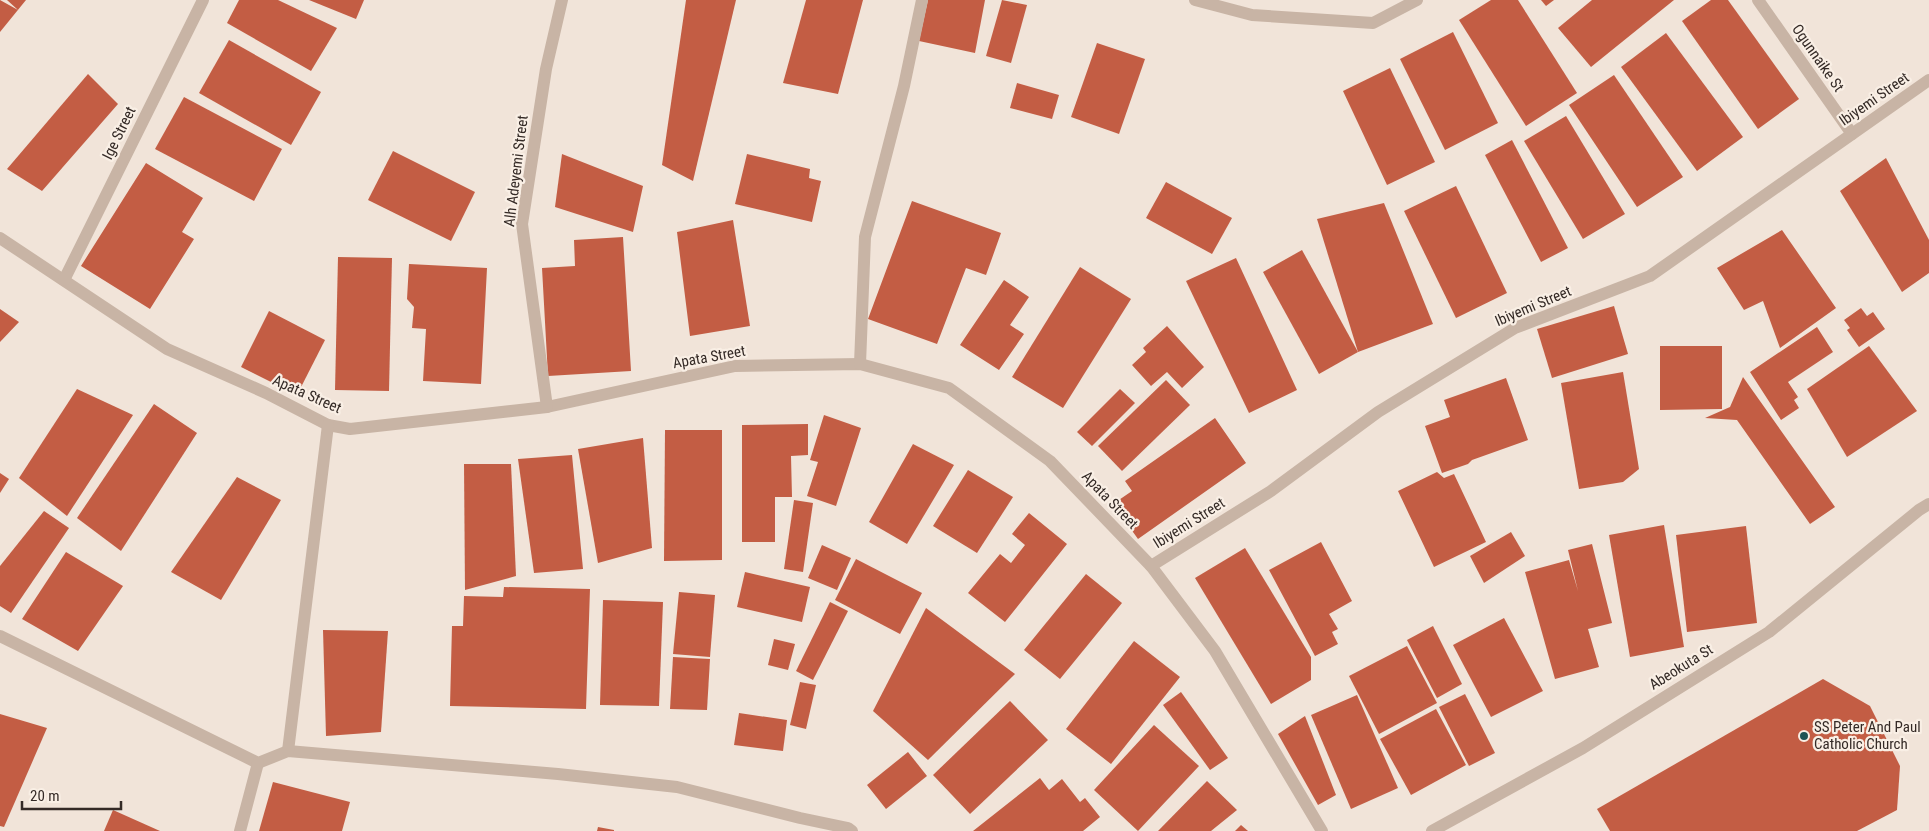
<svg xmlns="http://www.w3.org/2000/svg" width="1929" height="831" viewBox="0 0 1929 831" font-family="'Roboto Condensed',sans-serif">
  <rect width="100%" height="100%" fill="#f1e4d9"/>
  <g fill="#c35d44">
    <polygon points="0,0 18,10 7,0 26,0 0,32"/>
    <polygon points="239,0 278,0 337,28 311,71 227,23"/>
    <polygon points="309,0 364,0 356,19"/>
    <polygon points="686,0 736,0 693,181 662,165"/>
    <polygon points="806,0 863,0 838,94 783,83"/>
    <polygon points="928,0 985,0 975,53 919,41"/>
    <polygon points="1002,0 1027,5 1011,63 986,56"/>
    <polygon points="1491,0 1518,0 1577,93 1526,126 1459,20"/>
    <polygon points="1541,0 1554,0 1546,6"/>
    <polygon points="1592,0 1674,0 1591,67 1558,28"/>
    <polygon points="1711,0 1728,0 1799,99 1758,129 1682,21"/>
    <polygon points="1453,32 1498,123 1445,150 1400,59"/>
    <polygon points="1666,33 1743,137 1697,171 1621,67"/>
    <polygon points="229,40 321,92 291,145 199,93"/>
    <polygon points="1097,43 1145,59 1119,134 1071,117"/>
    <polygon points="1390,68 1435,162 1387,185 1343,91"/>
    <polygon points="88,74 118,104 42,191 7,169"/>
    <polygon points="1614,75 1683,177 1637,207 1569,105"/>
    <polygon points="1017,83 1059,95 1052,119 1010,108"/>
    <polygon points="184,97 282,149 254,201 155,149"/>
    <polygon points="1566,116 1625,214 1583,239 1524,141"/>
    <polygon points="1512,140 1568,248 1541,262 1485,155"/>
    <polygon points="393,151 475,192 451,241 368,200"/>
    <polygon points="562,154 643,186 633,232 555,207"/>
    <polygon points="747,154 810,169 809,178 821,181 812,222 735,204"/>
    <polygon points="1886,158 1929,240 1929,273 1902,292 1840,191"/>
    <polygon points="146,163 203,198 182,232 194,239 150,309 81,266"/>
    <polygon points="1166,182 1232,218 1212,254 1146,218"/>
    <polygon points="1456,186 1507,293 1456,318 1404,211"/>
    <polygon points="912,201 1001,233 986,275 966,268 937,344 868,319"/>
    <polygon points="1384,203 1433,324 1358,352 1317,219"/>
    <polygon points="733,220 750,326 690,336 677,232"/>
    <polygon points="1782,230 1836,308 1780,348 1763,301 1744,310 1717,268"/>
    <polygon points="623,237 631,371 548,376 542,268 575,266 574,240"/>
    <polygon points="1302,250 1358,352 1319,374 1263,272"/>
    <polygon points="338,257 392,258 389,391 335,390"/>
    <polygon points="1236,258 1297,390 1249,413 1186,281"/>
    <polygon points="409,264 487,268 481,384 423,381 426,329 412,328 414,307 407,299"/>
    <polygon points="1080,267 1131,299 1063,408 1012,377"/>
    <polygon points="1004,280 1029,297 1010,325 1024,334 999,370 960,345"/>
    <polygon points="1614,306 1628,354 1552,378 1537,329"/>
    <polygon points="1861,308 1867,316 1873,312 1885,329 1859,347 1847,330 1850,328 1844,320"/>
    <polygon points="0,309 19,322 0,342"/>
    <polygon points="269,311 325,340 297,395 241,367"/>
    <polygon points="1167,326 1204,367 1182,388 1167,372 1151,386 1132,365 1146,352 1143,348"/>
    <polygon points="1817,327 1833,352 1788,382 1798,397 1794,400 1799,408 1781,420 1750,372"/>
    <polygon points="1660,346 1722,346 1722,409 1660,410"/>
    <polygon points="1869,346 1917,411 1847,457 1807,389"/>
    <polygon points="1623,372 1639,469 1623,482 1579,489 1561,383"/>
    <polygon points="1743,377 1835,507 1810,524 1737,420 1705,418 1730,407"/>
    <polygon points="1506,378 1528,440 1472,460 1468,464 1442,473 1425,426 1450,417 1444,400"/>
    <polygon points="1166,380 1190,405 1122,471 1098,446"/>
    <polygon points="77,389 133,415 67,516 19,478"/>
    <polygon points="1120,389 1135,403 1092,446 1077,432"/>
    <polygon points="154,404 197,433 121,551 77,518"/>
    <polygon points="824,415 861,428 836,506 807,496 818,462 810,460"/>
    <polygon points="1215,418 1246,463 1138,539 1113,504 1132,491 1125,481"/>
    <polygon points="808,424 808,455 791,456 792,497 775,497 775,542 742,542 742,425"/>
    <polygon points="665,430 722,430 722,560 664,561"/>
    <polygon points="643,438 652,548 598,563 578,449"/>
    <polygon points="913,444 954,465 907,544 869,522"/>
    <polygon points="572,455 583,569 534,573 518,459"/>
    <polygon points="464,464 511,464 516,576 465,590"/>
    <polygon points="968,470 1013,497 977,553 933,526"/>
    <polygon points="1437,472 1444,478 1454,474 1486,542 1434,567 1398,491"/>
    <polygon points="0,473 9,479 0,493"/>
    <polygon points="237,477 281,500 221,600 171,572"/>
    <polygon points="794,500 813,503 803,572 784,569"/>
    <polygon points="44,511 69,528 11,613 0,606 0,566"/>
    <polygon points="1029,513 1067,544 1005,622 968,593 1000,554 1011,563 1025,545 1012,534"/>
    <polygon points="1664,525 1684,647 1630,657 1609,535"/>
    <polygon points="1746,526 1757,623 1687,632 1676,535"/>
    <polygon points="1511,532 1525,556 1484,583 1470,556"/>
    <polygon points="1321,542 1352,601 1329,614 1338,629 1332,632 1338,644 1315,656 1269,570"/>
    <polygon points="1592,544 1612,623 1588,629 1599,667 1555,679 1525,572 1569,560 1578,591 1568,550"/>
    <polygon points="822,545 851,558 837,590 808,578"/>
    <polygon points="1245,548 1311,657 1311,680 1271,704 1195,578"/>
    <polygon points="66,552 123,586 78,651 22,619"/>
    <polygon points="856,559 922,593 900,634 835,600"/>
    <polygon points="745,572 810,587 802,622 737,607"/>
    <polygon points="1086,574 1122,603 1060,679 1024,650"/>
    <polygon points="504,587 590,589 586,709 450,706 452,626 463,626 464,596 503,597"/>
    <polygon points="679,592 715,595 710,657 673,654"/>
    <polygon points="603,600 663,602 659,706 600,705"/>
    <polygon points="830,602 848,611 813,680 796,671"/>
    <polygon points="926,608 1015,674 928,760 873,711"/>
    <polygon points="1504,618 1543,691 1491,717 1453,645"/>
    <polygon points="1433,626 1462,684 1437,698 1407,640"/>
    <polygon points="323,630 388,631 381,732 326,736"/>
    <polygon points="774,639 795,644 788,670 768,665"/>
    <polygon points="1134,641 1180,677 1111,764 1066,729"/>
    <polygon points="1407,646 1437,703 1379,734 1349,676"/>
    <polygon points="673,657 710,659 707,710 670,709"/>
    <polygon points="1823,679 1870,706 1900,766 1897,810 1857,831 1610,831 1597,809"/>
    <polygon points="800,682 816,685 806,729 790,725"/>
    <polygon points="1181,692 1228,758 1210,770 1163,705"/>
    <polygon points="1465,694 1495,753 1469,766 1439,707"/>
    <polygon points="1357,695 1398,788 1351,809 1311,715"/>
    <polygon points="1010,701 1048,740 970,814 933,775"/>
    <polygon points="1436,709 1466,765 1411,795 1380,739"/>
    <polygon points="739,713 787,720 783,751 734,745"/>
    <polygon points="0,714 47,728 4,827 0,826"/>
    <polygon points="1305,716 1336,795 1318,805 1278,734"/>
    <polygon points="1154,725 1199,766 1138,831 1094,790"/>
    <polygon points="908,752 927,776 886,809 867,785"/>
    <polygon points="1040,778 1049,790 1062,779 1080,802 1085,798 1100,817 1083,831 973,831"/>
    <polygon points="1207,781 1237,810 1211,831 1158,831"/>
    <polygon points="273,782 350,802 342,831 259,831"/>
    <polygon points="113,810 160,831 104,831"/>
    <polygon points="1241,825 1248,831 1235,831"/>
    <polygon points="598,827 614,830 614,831 597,831"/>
  </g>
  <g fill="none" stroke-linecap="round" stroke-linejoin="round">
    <g stroke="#c8b4a5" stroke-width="12">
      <polyline points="1195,0 1252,15 1373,23 1417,0"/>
      <polyline points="1758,0 1852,134"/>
      <polyline points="0,238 167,349 266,393 328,425 350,429 547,407 735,366 860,364 949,388 1050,461 1151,566 1215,651 1322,831"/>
      <polyline points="64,280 203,0"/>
      <polyline points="860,364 865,237 904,86 922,0"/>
      <polyline points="547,407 522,224 546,69 562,0"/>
      <polyline points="1151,566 1271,491 1378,412 1515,328 1650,276 1929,80"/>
      <polyline points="0,636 258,763 288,751 558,774 677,787 800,818 848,828 852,831"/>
      <polyline points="288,751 328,425"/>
      <polyline points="240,831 258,763"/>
      <polyline points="1432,831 1583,748 1769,632 1919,510 1929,504"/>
    </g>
  </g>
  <circle fill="#1d5455" stroke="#f9efe5" stroke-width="2" cx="1804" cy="736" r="5"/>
  <g text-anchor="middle" stroke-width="4.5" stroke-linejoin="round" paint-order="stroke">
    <g font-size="15" fill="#342a26" stroke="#f9efe5">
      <text transform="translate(1818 58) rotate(55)" y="5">Ogunnaike St</text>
      <text transform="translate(1874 99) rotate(-35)" y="5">Ibiyemi Street</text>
      <text transform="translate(119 133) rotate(-64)" y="5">Ige Street</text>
      <text transform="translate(516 171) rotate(-83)" y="5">Alh Adeyemi Street</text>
      <text transform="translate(1533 306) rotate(-23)" y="5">Ibiyemi Street</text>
      <text transform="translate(709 357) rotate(-10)" y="5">Apata Street</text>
      <text transform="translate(307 394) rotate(24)" y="5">Apata Street</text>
      <text transform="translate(1110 500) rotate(46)" y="5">Apata Street</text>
      <text transform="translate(1189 523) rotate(-32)" y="5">Ibiyemi Street</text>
      <text transform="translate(1681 667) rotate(-32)" y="5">Abeokuta St</text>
    </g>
    <g font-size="15" fill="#342a26" stroke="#f9efe5" text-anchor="start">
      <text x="1814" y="732">SS Peter And Paul<tspan x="1814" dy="17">Catholic Church</tspan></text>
    </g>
  </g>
  <path d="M22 801v8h99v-8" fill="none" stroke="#342a26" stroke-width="2.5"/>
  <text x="30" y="801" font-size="15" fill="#342a26" stroke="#f9efe5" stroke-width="4" paint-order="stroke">20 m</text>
</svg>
